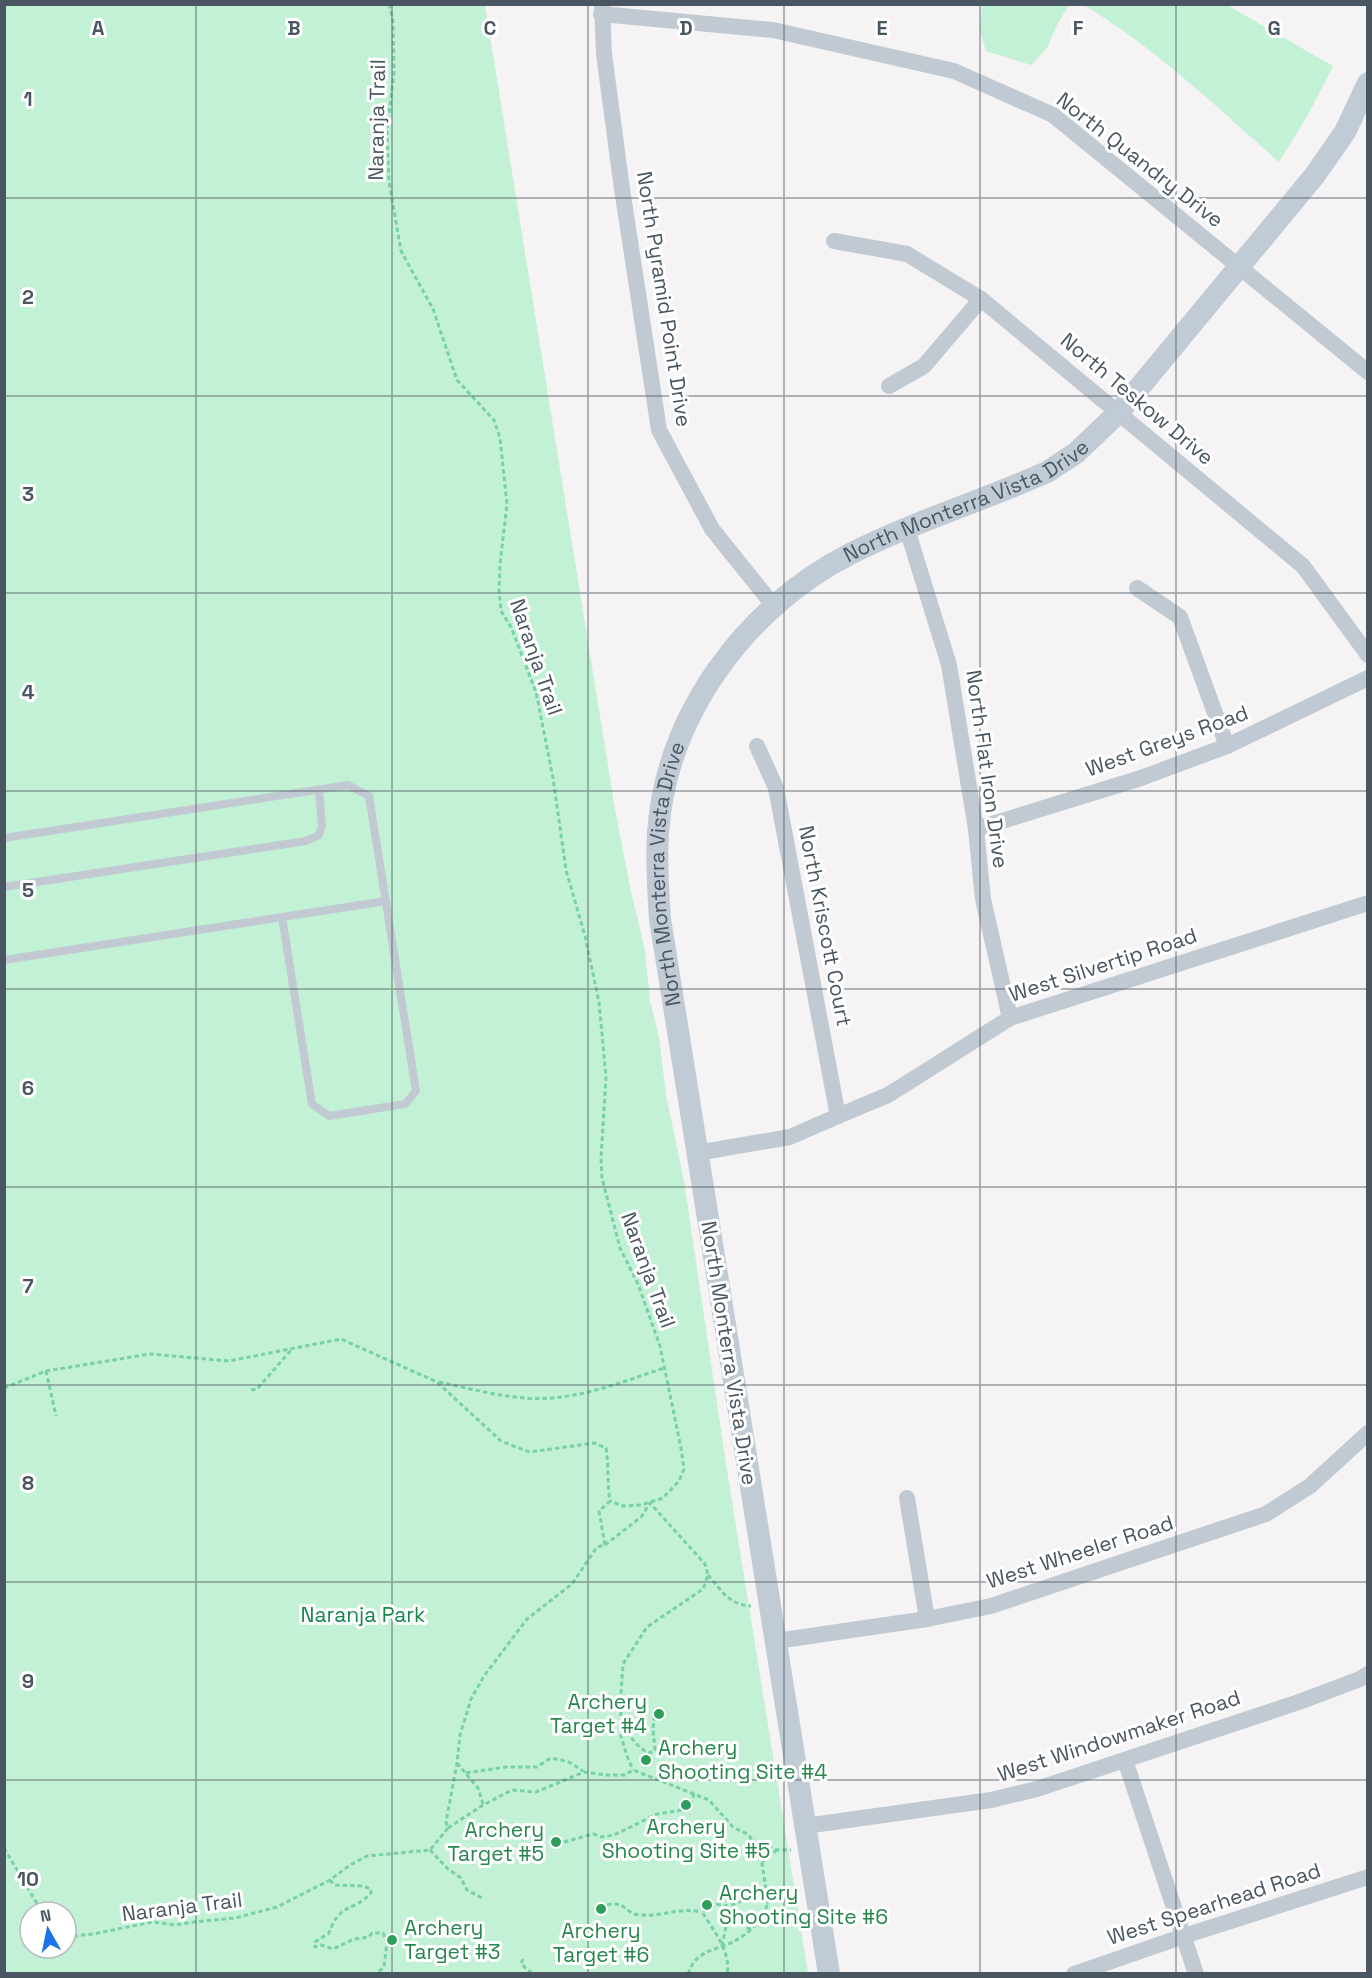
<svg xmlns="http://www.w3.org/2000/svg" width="1372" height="1978" viewBox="0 0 1372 1978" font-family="'Space Grotesk',sans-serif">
  <rect width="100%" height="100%" fill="#f5f3f3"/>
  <g fill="#c3f1d5" fill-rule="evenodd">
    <path d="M5,5H485L615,809L630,887L645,950L650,1001L659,1037L666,1095L684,1181L726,1464L808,1973H5ZM30,1912H66V1948H30Z"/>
    <polygon points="982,5 982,4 1069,5 1057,25 1047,48 1031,65 986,51 980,31"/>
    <path d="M1084,5H1227L1333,66L1308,115L1279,162C1217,107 1155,48 1084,5Z"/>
  </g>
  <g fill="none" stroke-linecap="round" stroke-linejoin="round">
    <g stroke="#7ad0a6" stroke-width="3" stroke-dasharray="4.5 3" stroke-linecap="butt">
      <polyline points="389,4 393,21 394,72 387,132 389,181 401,251 433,309 457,380 494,420 500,438 507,504 500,564 499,590 501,611 511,627 536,692 553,778 566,870 585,936 599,1002 606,1077 601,1158 602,1178 620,1248 638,1284 660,1346 681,1448 684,1469 679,1481 663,1498 641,1505 623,1506 610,1501"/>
      <polyline points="46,1371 56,1416"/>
      <path d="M439,1382C467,1388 497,1396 525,1398C573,1402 619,1383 664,1368"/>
      <path d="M4,1388L46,1371L150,1354L229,1361L341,1339L437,1382L501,1441L516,1447L530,1452L594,1443L606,1448C609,1466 607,1483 610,1501"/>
      <polyline points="251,1390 257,1389 292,1349"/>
      <polyline points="605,1545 641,1517 650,1503 705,1564 708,1575 703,1589 647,1627 623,1664 621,1693 621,1736 627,1756 633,1770"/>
      <path d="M708,1575C721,1590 729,1605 751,1606"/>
      <path d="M621,1727C631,1735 637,1749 650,1753L655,1750L653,1729L654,1718"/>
      <polyline points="457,1763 478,1788 483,1804"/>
      <polyline points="466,1773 506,1767 537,1767 549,1759 558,1759 571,1763 583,1771"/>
      <path d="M448,1828L483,1805L512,1790L536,1792L584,1772L606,1775H625L633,1770L709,1800L733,1827L749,1835L761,1857L768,1902L749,1897C737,1902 731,1909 718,1904L702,1912C712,1928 732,1953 727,1974"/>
      <polyline points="754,1841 777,1850 791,1850"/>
      <polyline points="564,1842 593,1834 602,1837 614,1835 657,1814 682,1810 690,1806 694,1794"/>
      <polyline points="4,1848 42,1912"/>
      <polyline points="430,1850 448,1869 461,1878 467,1890 482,1898"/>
      <polyline points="762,1862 777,1850"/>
      <path d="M330,1880L334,1885L363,1886L371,1889V1893C352,1913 340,1902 329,1933L315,1942V1947L321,1945L333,1949L354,1939L369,1937L372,1933H383L387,1942L384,1967L376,1974"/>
      <path d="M607,1905C627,1900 624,1914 640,1915C662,1917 679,1907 701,1912"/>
      <polyline points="729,1914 738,1923 752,1930"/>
      <polyline points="66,1937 93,1934 153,1922 175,1925 194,1922 235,1918 277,1907 330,1880 350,1865 367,1856 430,1850 448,1828 446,1822 457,1763 460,1735 471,1699 484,1676 527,1619 572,1584 597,1547 605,1545 599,1511 610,1501"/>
      <polyline points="722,1946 730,1907"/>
      <polyline points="523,1959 521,1964 533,1974"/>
      <path d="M688,1974C690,1969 692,1964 695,1961C702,1953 711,1950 720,1947C743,1940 760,1925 768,1903"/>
    </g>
    <g stroke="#c1cad2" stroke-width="8">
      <polyline points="4,838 348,785 369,796 416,1091 405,1104 329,1116 312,1104 282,917"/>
      <polyline points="4,887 306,841 319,835 322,826 319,790"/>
      <polyline points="4,960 386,901"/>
    </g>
    <g stroke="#c1cad2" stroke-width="16">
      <polyline points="602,5 604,54 622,189 659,430 712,529 773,605"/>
      <polyline points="601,14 773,30 954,71 1053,115 1368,372"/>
      <polyline points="834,241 907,254 981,299 1303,566 1368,655"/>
      <polyline points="889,386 924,366 981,299"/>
      <polyline points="907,529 949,665 976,829 983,899 1010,1018"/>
      <polyline points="1137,588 1180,617 1227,746"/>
      <polyline points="757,746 776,788 838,1116"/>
      <polyline points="976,829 1141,778 1227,746 1368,678"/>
      <polyline points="697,1153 790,1137 838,1116 888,1095 1010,1018 1368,903"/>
      <polyline points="907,1498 927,1619"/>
      <polyline points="776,1641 927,1619 991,1606 1266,1514 1310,1486 1368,1433"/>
      <polyline points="1125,1760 1196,1974"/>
      <polyline points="805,1826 991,1800 1037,1789 1299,1702 1360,1679 1368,1674"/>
      <polyline points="1074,1974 1184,1936 1368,1877"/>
    </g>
    <path stroke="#c1cbd6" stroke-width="22" id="s1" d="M829,1974L660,919C658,890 656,862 658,833C666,715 746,607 850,554C913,522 982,501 1047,472L1076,453L1119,412L1315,175L1345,132L1368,83"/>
  </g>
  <path fill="none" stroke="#4a5661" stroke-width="1.5" stroke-opacity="0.55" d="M196,4V1974M392,4V1974M588,4V1974M784,4V1974M980,4V1974M1176,4V1974M4,198H1368M4,396H1368M4,593H1368M4,791H1368M4,989H1368M4,1187H1368M4,1385H1368M4,1582H1368M4,1780H1368"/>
  <g fill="#2e9e5b" stroke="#fff" stroke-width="2">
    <circle cx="659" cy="1714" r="6"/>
    <circle cx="646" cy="1760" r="6"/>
    <circle cx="686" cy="1805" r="6"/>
    <circle cx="556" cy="1842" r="6"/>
    <circle cx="707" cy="1905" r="6"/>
    <circle cx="601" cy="1909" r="6"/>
    <circle cx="392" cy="1940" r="6"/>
  </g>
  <g text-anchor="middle" stroke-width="6" stroke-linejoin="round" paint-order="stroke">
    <g font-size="21" fill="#4a5661" stroke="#fff">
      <text transform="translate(377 120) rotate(-89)" y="7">Naranja Trail</text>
      <text transform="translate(1140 160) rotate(38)" y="7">North Quandry Drive</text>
      <text transform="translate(664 299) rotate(81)" y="7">North Pyramid Point Drive</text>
      <text transform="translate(1137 399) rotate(40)" y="7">North Teskow Drive</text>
      <text dy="7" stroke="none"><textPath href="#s1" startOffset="1636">North Monterra Vista Drive</textPath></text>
      <text transform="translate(536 657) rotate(71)" y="7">Naranja Trail</text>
      <text transform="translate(1167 741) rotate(-20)" y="7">West Greys Road</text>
      <text transform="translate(987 769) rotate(82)" y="7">North Flat Iron Drive</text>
      <text dy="7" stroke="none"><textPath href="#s1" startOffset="1114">North Monterra Vista Drive</textPath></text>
      <text transform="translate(825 926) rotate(79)" y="7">North Kriscott Court</text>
      <text transform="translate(1103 965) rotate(-18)" y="7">West Silvertip Road</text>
      <text transform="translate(648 1270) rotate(70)" y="7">Naranja Trail</text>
      <text transform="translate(729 1353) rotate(81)" y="7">North Monterra Vista Drive</text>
      <text transform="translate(1080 1552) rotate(-18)" y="7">West Wheeler Road</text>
      <text transform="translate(1119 1736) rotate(-18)" y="7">West Windowmaker Road</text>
      <text transform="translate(1214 1904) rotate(-18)" y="7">West Spearhead Road</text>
      <text transform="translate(182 1907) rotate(-7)" y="7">Naranja Trail</text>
    </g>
    <g font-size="21" fill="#17864f" stroke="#fff">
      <text x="363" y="1622">Naranja Park</text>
    </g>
    <g font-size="21" fill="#27864d" stroke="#fff" text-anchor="start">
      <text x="647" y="1709" text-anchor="end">Archery<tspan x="647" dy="24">Target #4</tspan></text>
      <text x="658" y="1755">Archery<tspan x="658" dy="24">Shooting Site #4</tspan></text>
      <text x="686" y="1834" text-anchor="middle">Archery<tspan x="686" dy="24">Shooting Site #5</tspan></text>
      <text x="544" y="1837" text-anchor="end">Archery<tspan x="544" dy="24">Target #5</tspan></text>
      <text x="719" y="1900">Archery<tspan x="719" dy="24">Shooting Site #6</tspan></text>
      <text x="404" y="1935">Archery<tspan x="404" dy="24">Target #3</tspan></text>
      <text x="601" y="1938" text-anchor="middle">Archery<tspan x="601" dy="24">Target #6</tspan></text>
    </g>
  </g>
  <g font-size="20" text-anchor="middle" font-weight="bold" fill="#4a5661" stroke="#fff" stroke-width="6" stroke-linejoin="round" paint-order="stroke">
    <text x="98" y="35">A</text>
    <text x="294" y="35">B</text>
    <text x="490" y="35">C</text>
    <text x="686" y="35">D</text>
    <text x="882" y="35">E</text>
    <text x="1078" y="35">F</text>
    <text x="1274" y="35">G</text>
    <text x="28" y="106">1</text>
    <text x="28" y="304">2</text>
    <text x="28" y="501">3</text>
    <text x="28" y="699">4</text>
    <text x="28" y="897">5</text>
    <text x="28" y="1095">6</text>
    <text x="28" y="1293">7</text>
    <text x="28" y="1490">8</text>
    <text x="28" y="1688">9</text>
    <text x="28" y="1886">10</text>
  </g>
  <rect width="1372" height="1978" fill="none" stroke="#4a5661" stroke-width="12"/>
  <g transform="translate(48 1930) rotate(351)"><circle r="28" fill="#ffffff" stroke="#b7bbc0" stroke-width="1.5"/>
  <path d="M0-4.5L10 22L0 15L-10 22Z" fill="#1a73e8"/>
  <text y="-9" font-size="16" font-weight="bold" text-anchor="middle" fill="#4a5661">N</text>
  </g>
</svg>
